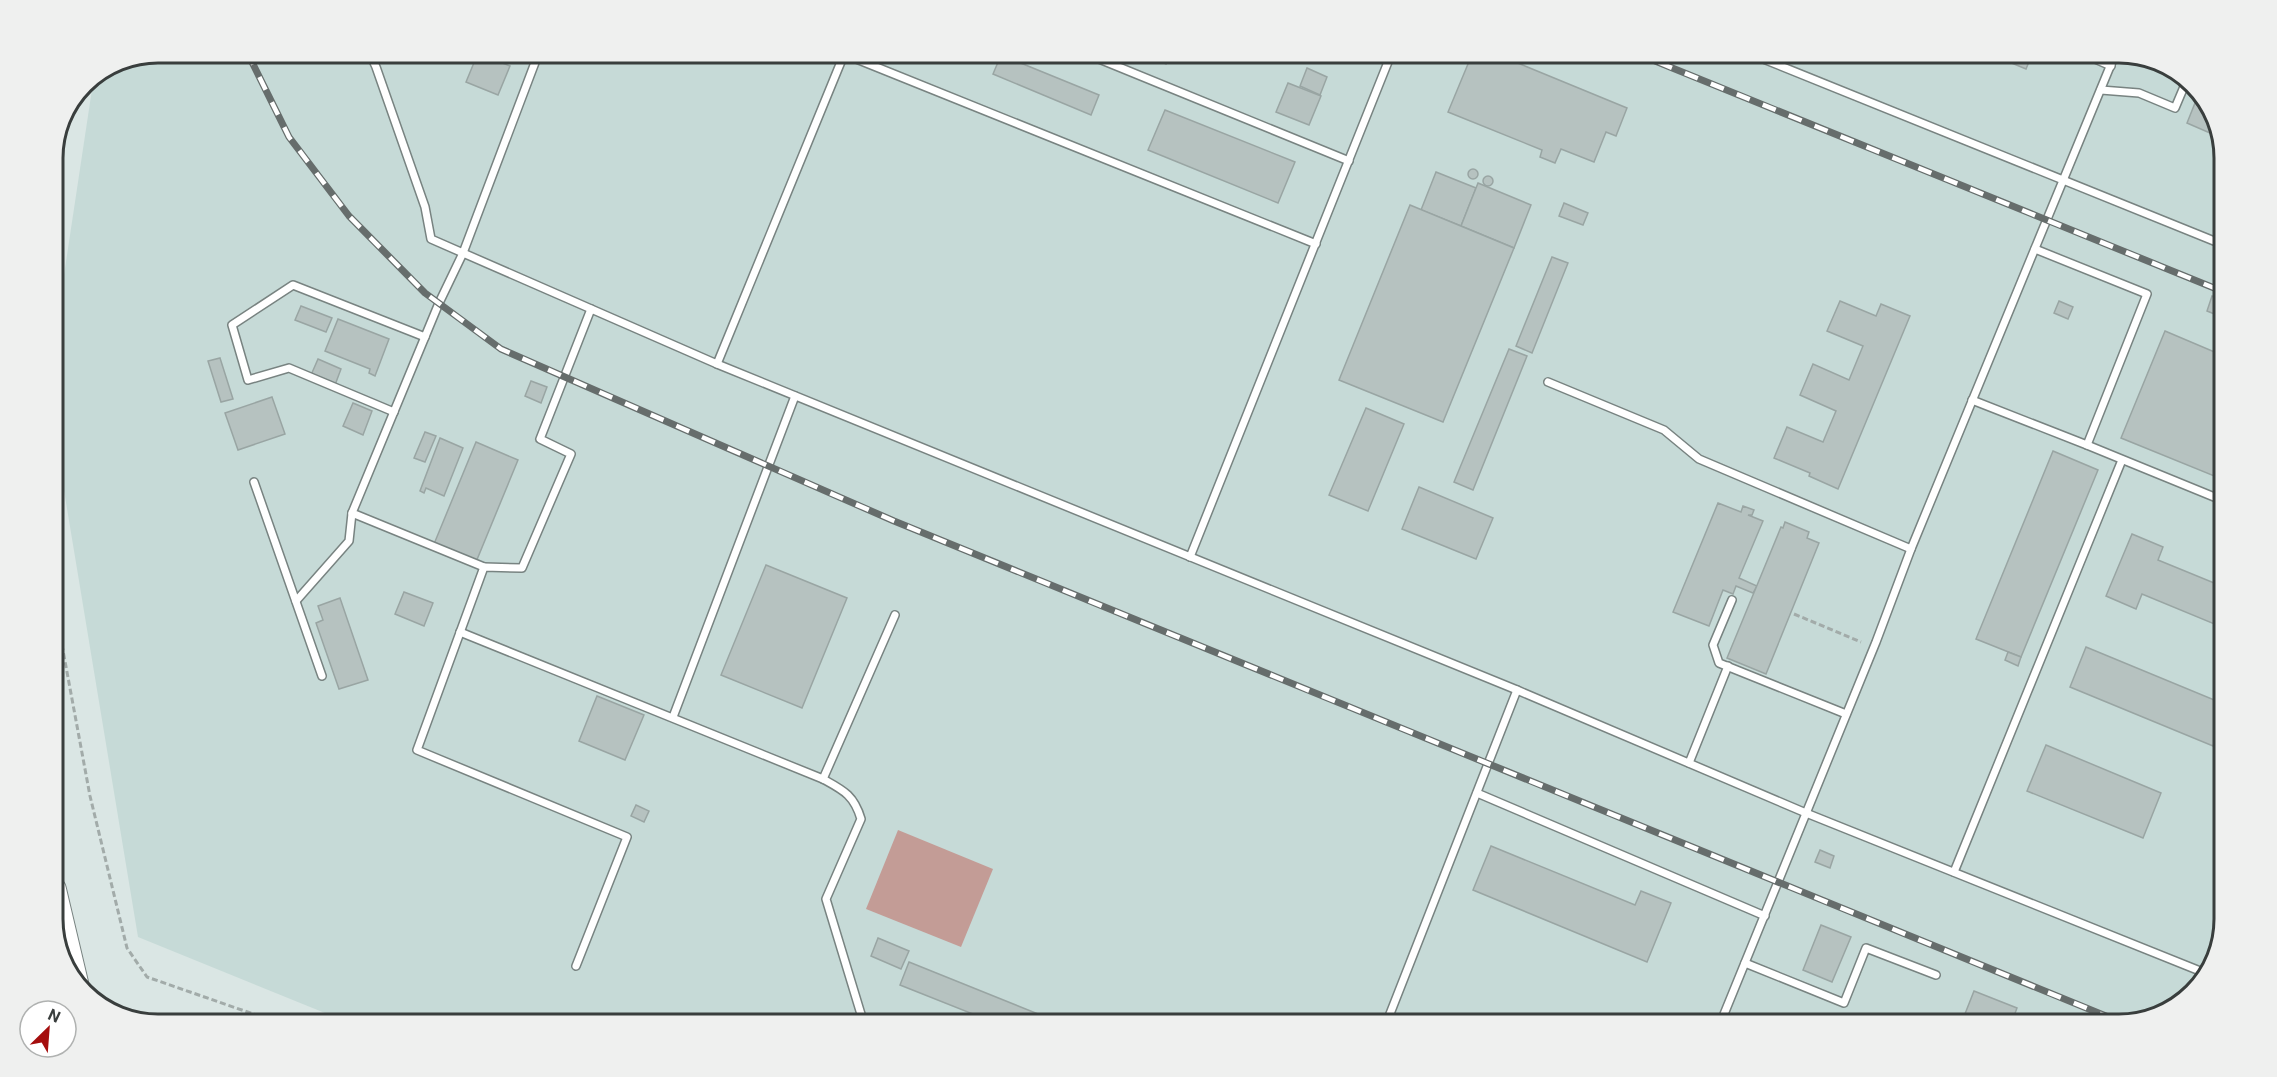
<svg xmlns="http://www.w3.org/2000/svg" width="2277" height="1077" viewBox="0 0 2277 1077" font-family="Roboto,sans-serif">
  <rect width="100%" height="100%" fill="#dae6e4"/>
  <polygon fill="#c6dad7" points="158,52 2119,52 2160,61 2207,99 2224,152 2224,919 2216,960 2177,1007 2119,1024 352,1024 138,937 53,424 53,348 94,76 118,60"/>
  <polygon fill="#c39c96" points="898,830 993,869 961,947 866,909"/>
  <g fill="#b6c2c0" stroke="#99a5a3" stroke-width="1.5">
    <polygon points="1139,52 1170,52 1166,64"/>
    <polygon points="1473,52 1491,52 1627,108 1616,136 1606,132 1594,162 1561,149 1555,163 1540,157 1542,150 1448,112"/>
    <polygon points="1985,52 2033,52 2026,69"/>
    <polygon points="478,53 510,66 498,95 466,82"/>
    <polygon points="1001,55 1099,95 1091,115 993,74"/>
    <polygon points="1307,68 1327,77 1320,95 1300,86"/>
    <polygon points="1288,83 1321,96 1309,125 1276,112"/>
    <polygon points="2199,93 2207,99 2219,137 2187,123"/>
    <polygon points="1165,110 1295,162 1278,203 1148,150"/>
    <circle cx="1473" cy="174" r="5"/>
    <polygon points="1436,172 1476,188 1461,226 1421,210"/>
    <circle cx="1488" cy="181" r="5"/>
    <polygon points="1478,183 1531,205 1514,248 1461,226"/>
    <polygon points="1564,203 1588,213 1583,225 1559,216"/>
    <polygon points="1410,205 1514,248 1443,422 1339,380"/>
    <polygon points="1552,257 1568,263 1532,353 1516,346"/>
    <polygon points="2212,296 2224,301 2224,318 2207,311"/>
    <polygon points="1840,301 1876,316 1881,304 1910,316 1838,489 1809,476 1810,473 1774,458 1787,427 1823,442 1836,411 1800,395 1813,364 1849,380 1863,346 1827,331"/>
    <polygon points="2059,301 2073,307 2068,319 2054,313"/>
    <polygon points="301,306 332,318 326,332 295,320"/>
    <polygon points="338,319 389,339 375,376 369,373 370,369 325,351"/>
    <polygon points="2165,331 2224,356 2224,480 2121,438"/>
    <polygon points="1509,349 1527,356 1473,490 1454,482"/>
    <polygon points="220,358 233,399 221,402 208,361"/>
    <polygon points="318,359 341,369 335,385 311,375"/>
    <polygon points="531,381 547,387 541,403 525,396"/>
    <polygon points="272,397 285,434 238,450 225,413"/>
    <polygon points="353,403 372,411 363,435 343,426"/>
    <polygon points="1366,408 1404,424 1368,511 1329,495"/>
    <polygon points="425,432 436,436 425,462 414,458"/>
    <polygon points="440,438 463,448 444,496 426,488 424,493 420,491"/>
    <polygon points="476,442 518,460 476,562 434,544"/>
    <polygon points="2053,451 2098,470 2021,657 1976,639"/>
    <polygon points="1419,487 1493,518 1476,559 1402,529"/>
    <polygon points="1718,503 1741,512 1743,506 1754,510 1752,515 1748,515 1763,521 1739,578 1757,586 1753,593 1736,586 1733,594 1723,590 1709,626 1673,612"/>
    <polygon points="1785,522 1809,532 1807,538 1819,543 1766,674 1727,658 1781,527 1783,528"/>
    <polygon points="2132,534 2163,547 2158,560 2224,587 2224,628 2142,594 2136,609 2106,596"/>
    <polygon points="766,565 847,598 802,708 721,675"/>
    <polygon points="404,592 433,603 424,626 395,614"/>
    <polygon points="340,598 368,680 339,689 316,623 323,620 318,606"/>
    <polygon points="2086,647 2224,704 2224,718 2213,746 2070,687"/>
    <polygon points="2008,652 2021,657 2018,666 2005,660"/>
    <polygon points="597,696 644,715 625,760 579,741"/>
    <polygon points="2046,745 2161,793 2143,838 2027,791"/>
    <polygon points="636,805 649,811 644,822 631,816"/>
    <polygon points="1491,846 1635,905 1641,891 1671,903 1647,962 1473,890"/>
    <polygon points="1820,850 1834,856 1830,868 1815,862"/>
    <polygon points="1821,925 1851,937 1832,982 1803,970"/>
    <polygon points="878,938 909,951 901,969 871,956"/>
    <polygon points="909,962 1053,1020 1051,1024 998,1024 900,985"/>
    <polygon points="1974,991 2017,1008 2011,1024 1961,1024"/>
  </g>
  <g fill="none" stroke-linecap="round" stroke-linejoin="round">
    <g stroke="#788381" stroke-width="10">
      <g id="service">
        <polyline points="369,52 376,67 425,207 431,239 717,364 1517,690 1806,813 2205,973"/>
        <polyline points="1082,52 1349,161"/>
        <polyline points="1746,52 2224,245"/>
        <polyline points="2079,52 2111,66"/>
        <polyline points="844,54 1316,244"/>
        <polyline points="2101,90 2139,93 2175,108 2186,82"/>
        <polyline points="717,364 845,52"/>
        <polyline points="1548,382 1664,430 1699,459 1911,549"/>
        <polyline points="1972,400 2087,445 2147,294 2035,249"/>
        <polyline points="394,412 289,368 248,380 232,325 293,285 425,337"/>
        <polyline points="2087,445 2224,501"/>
        <polyline points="254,482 322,676"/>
        <polyline points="1190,557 1392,52"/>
        <polyline points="484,567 352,513 439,303 463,253 539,52"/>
        <polyline points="1732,600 1713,645 1719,663 1846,714"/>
        <polyline points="296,601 349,541 352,513"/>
        <polyline points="460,632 823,779 895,615"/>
        <polyline points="673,717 795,396"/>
        <polyline points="1689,763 1728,666"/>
        <path d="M823,779C843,790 854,795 861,819L826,899L864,1024"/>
        <polyline points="1477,793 1765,916"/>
        <polyline points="1954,872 2122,460"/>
        <polyline points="1745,963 1844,1003 1866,948 1936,975"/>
        <polyline points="576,966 627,837 417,750 484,567 522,568 571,454 540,439 591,309"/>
        <polyline points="1386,1024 1517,690"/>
        <polyline points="1720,1024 1876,642 1911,549 2116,52"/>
      </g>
    </g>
    <g stroke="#788381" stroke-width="28">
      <polyline id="motorway" points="53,890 75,983"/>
    </g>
    <g stroke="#a2aba9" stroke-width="3" stroke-dasharray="6 3" stroke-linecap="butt">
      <polyline points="53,555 59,629 90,796 127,948 147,977 282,1024"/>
      <polyline points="1794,614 1861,642"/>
    </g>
    <use href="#service" stroke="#fff" stroke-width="7"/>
    <use href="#motorway" stroke="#fff" stroke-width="26"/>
    <g stroke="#666d6c" stroke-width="7">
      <g id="rail">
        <polyline points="247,52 289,137 349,216 425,293 501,349 894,521 2123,1023"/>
        <polyline points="1633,52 2224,292"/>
      </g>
    </g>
    <use href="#rail" stroke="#fff" stroke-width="4.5" stroke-dasharray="14" stroke-linecap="butt"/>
  </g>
  <path d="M0 0H2277V1077H0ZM158 63H2119A95 95 0 0 1 2214 158V919A95 95 0 0 1 2119 1014H158A95 95 0 0 1 63 919V158A95 95 0 0 1 158 63Z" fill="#eff0ef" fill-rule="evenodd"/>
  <path fill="none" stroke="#393e3d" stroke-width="3" d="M158 63H2119A95 95 0 0 1 2214 158V919A95 95 0 0 1 2119 1014H158A95 95 0 0 1 63 919V158A95 95 0 0 1 158 63Z"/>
  <g transform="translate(48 1029) rotate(25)"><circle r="28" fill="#ffffff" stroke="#b0b2b1" stroke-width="1.5"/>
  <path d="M0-4.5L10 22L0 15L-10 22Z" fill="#a50e0e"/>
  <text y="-9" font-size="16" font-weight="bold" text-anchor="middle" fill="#393e3d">N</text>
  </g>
</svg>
